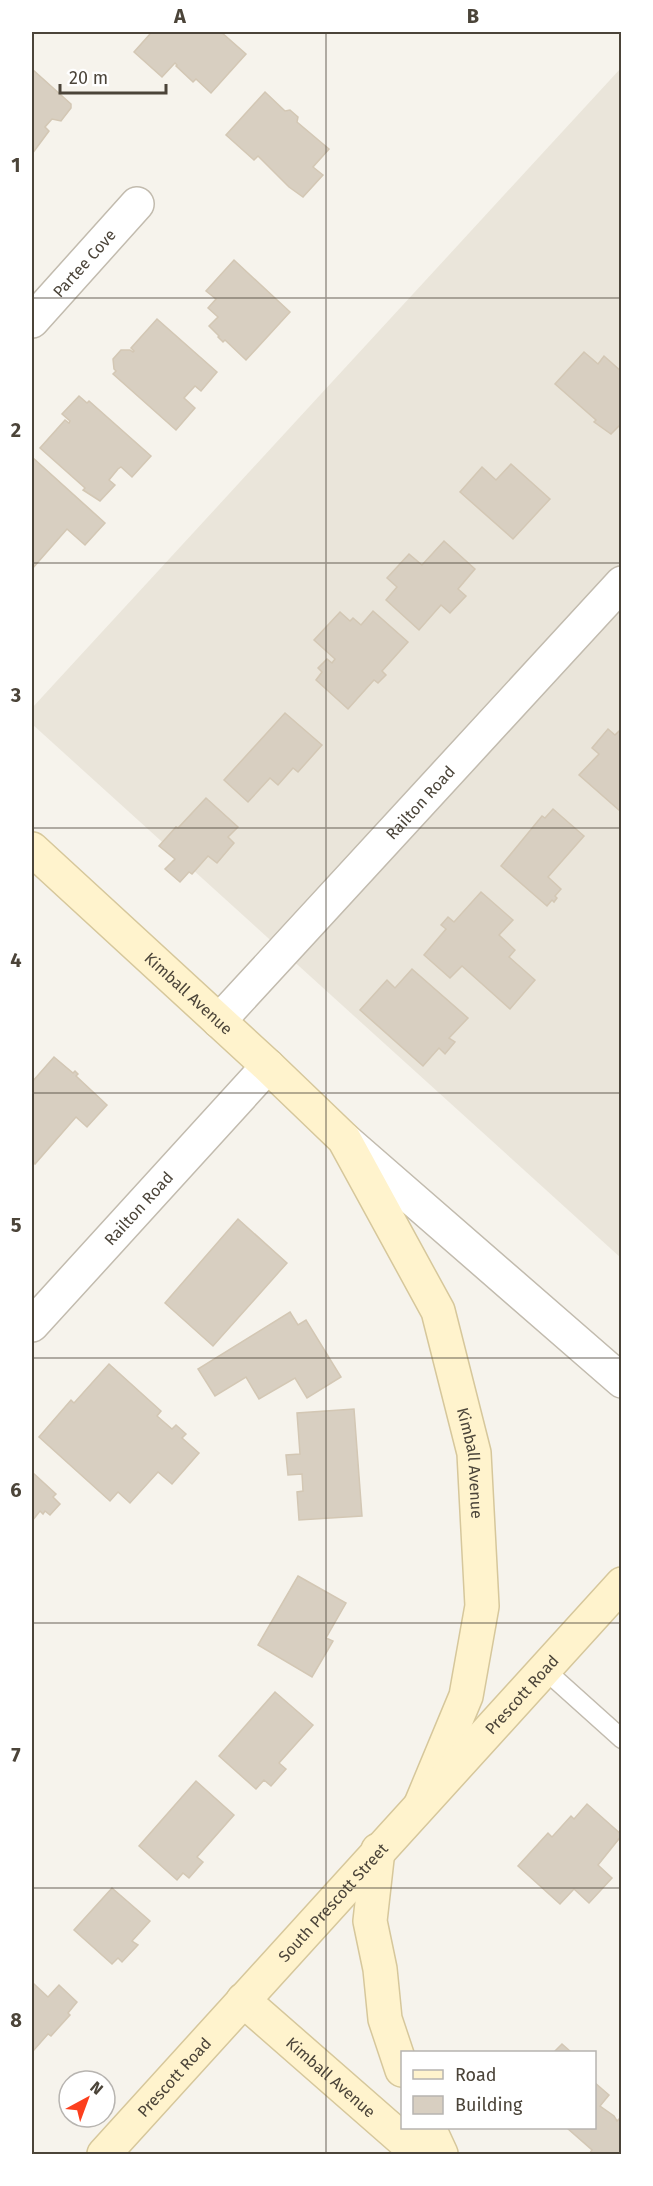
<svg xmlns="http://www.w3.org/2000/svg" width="653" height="2186" viewBox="0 0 653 2186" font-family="'Fira Sans',sans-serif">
  <rect width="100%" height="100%" fill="#f6f3ec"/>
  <polygon fill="#eae5da" points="621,68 621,1258 32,724 32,708"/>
  <g fill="#d8cfc1" stroke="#d3c7b4" stroke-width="1.5">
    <polygon points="150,32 221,32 246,54 211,93 196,79 193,82 176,66 177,65 175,63 162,77 134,52 150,34"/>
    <polygon points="32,69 71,104 71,108 61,121 52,119 45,127 49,131 32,154"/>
    <polygon points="265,92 285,111 290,110 298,117 297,122 329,149 313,167 323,175 303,197 289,187 258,156 254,160 226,135"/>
    <polygon points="234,260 290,312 246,360 225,340 223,342 218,337 219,336 209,326 218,317 208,308 216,299 206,291"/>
    <polygon points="157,319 217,372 201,391 195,386 184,398 195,408 176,430 113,374 116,371 114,369 113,359 121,350 130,350 133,352 134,351 131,348"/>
    <polygon points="584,352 598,364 604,356 622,372 622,423 611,434 594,422 596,420 555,384"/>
    <polygon points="79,396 87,403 89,401 151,456 132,477 121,467 118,469 109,480 115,485 100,501 83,490 85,488 40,448 65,420 69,423 70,421 62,414"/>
    <polygon points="32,457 105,523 85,545 67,529 32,569"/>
    <polygon points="511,464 550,499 513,539 460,492 482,467 496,480"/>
    <polygon points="444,541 475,569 458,589 466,596 450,613 441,605 419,630 386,600 397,587 387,578 409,554 422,565"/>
    <polygon points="373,611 408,642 382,671 386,675 378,683 374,680 348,709 316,680 322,672 318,668 327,659 332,663 335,659 314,640 340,612 350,621 353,618 361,625"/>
    <polygon points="285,713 322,745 298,772 293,768 278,785 270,778 248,802 224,780"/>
    <polygon points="622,728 622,809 620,811 579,775 599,754 592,748 608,729 615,735"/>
    <polygon points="206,798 238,827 228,837 234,843 217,863 208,856 192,874 189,872 180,882 165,869 175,859 159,846 176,827 178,828"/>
    <polygon points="553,809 584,836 548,877 561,889 555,896 557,898 554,902 552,900 547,906 501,866 542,816 545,818"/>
    <polygon points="481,892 513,920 499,935 515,950 509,957 535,980 510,1009 462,966 450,978 424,955 446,929 441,925 448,917 454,922"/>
    <polygon points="412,969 468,1018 449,1038 455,1042 445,1054 439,1048 423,1066 360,1010 387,980 395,988"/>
    <polygon points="54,1057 73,1073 75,1071 78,1074 76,1076 107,1105 87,1127 76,1117 35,1164 32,1160 32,1082"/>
    <polygon points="238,1219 287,1263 213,1346 165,1303"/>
    <polygon points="290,1312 298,1325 306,1320 341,1377 307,1398 295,1378 259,1399 246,1377 215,1396 198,1369"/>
    <polygon points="109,1364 161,1411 157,1416 172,1429 176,1425 186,1434 182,1438 199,1453 172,1484 158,1472 130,1503 118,1492 110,1501 39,1437 71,1400 74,1403"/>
    <polygon points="354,1409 362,1516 299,1520 297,1492 303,1491 302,1474 288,1475 286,1455 300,1454 297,1413"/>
    <polygon points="32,1472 56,1494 53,1497 60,1504 50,1515 45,1511 43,1514 40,1511 32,1521"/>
    <polygon points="298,1576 346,1603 326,1638 333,1641 312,1677 258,1645"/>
    <polygon points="275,1692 313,1725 279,1763 286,1769 271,1786 264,1780 256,1789 219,1756"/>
    <polygon points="196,1781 234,1815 197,1857 203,1862 189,1878 183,1873 177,1880 139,1846"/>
    <polygon points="587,1804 622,1835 598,1865 612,1878 589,1903 574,1889 560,1904 518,1866 548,1833 552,1837 571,1816 574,1819"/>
    <polygon points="112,1888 150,1921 132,1941 138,1945 122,1962 118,1958 112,1964 74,1930"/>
    <polygon points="34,1984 48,1997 59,1985 77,2002 68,2013 70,2015 51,2036 48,2034 34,2050 32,2048 32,1987"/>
    <polygon points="562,2044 571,2052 554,2052"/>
    <polygon points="594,2082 609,2095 600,2106 614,2116 617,2121 622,2116 622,2154 591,2154 590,2153 592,2150 567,2128 594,2128"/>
  </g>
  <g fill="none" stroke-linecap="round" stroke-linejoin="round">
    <g stroke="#c2bbae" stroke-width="21">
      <polyline id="lane" points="544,1669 622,1739"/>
    </g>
    <g stroke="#c2bbae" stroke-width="36">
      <g id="street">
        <path id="s1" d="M32,321L137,204"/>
        <path id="s2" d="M219,1021L622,583"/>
        <polyline points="345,1140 622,1381"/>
        <path id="s3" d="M32,1325L268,1066"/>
      </g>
    </g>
    <g stroke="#d6c79b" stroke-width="36">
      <g id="secondary">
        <path id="s4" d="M32,849L268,1066L344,1139L438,1311L474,1453L482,1606L466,1696L421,1804"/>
        <polyline points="378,1850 370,1921 380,1969 385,2019 402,2070"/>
        <path id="s5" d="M243,2000L419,2154"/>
        <polyline points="429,2128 441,2154"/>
        <path id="s6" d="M104,2154L622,1584"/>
      </g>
    </g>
    <use href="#lane" stroke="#fff" stroke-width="18"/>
    <use href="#street" stroke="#fff" stroke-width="33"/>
    <use href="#secondary" stroke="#fff3cd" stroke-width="33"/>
  </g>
  <path fill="none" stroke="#4b4439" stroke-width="1.5" stroke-opacity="0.55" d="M326,32V2154M32,298H622M32,563H622M32,828H622M32,1093H622M32,1358H622M32,1623H622M32,1888H622"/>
  <g text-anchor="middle" stroke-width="6" stroke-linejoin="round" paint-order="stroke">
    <g font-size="16" fill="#4b4439" stroke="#fff">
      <text dy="6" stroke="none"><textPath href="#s1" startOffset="78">Partee Cove</textPath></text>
      <text dy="6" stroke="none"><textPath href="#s2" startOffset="297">Railton Road</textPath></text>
      <text dy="6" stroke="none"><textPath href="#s4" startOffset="213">Kimball Avenue</textPath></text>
      <text dy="6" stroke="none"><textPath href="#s3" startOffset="158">Railton Road</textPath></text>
      <text dy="6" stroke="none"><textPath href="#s4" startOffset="778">Kimball Avenue</textPath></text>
      <text dy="6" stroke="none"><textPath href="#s6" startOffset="621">Prescott Road</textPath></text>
      <text dy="6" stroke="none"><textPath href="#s6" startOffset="340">South Prescott Street</textPath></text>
      <text dy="6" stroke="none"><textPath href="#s6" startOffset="104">Prescott Road</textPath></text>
      <text dy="6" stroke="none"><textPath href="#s5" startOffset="117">Kimball Avenue</textPath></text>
    </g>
  </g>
  <rect width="653" height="2186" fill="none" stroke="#ffffff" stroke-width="66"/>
  <rect x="401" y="2051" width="195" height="78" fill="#ffffff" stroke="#b7b4b0" stroke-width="1.5"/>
  <rect x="413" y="2070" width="30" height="9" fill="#fff3cd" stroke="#b7b4b0" stroke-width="1.5"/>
  <text x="455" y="2081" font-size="18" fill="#4b4439">Road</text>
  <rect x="413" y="2096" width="30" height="18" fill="#d8cfc1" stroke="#b7b4b0" stroke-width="1.5"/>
  <text x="455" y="2111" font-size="18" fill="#4b4439">Building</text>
  <g transform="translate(87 2099) rotate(41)"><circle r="28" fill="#ffffff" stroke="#b7b4b0" stroke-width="1.5"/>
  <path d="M0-4.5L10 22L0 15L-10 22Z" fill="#fc3f1d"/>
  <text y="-9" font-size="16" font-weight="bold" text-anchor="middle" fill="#4b4439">N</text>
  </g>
  <path d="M60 84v9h106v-9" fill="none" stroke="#4b4439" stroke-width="3"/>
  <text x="69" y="84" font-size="18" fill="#4b4439" stroke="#ffffff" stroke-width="4.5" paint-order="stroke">20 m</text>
  <rect x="33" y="33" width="587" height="2120" fill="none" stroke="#4b4439" stroke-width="2"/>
  <g font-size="20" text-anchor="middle" font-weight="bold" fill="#4b4439">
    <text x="180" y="23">A</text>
    <text x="473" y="23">B</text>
    <text x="16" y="172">1</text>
    <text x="16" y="437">2</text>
    <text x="16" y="702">3</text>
    <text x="16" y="967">4</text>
    <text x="16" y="1232">5</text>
    <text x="16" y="1497">6</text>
    <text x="16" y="1762">7</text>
    <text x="16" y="2027">8</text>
  </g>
</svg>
